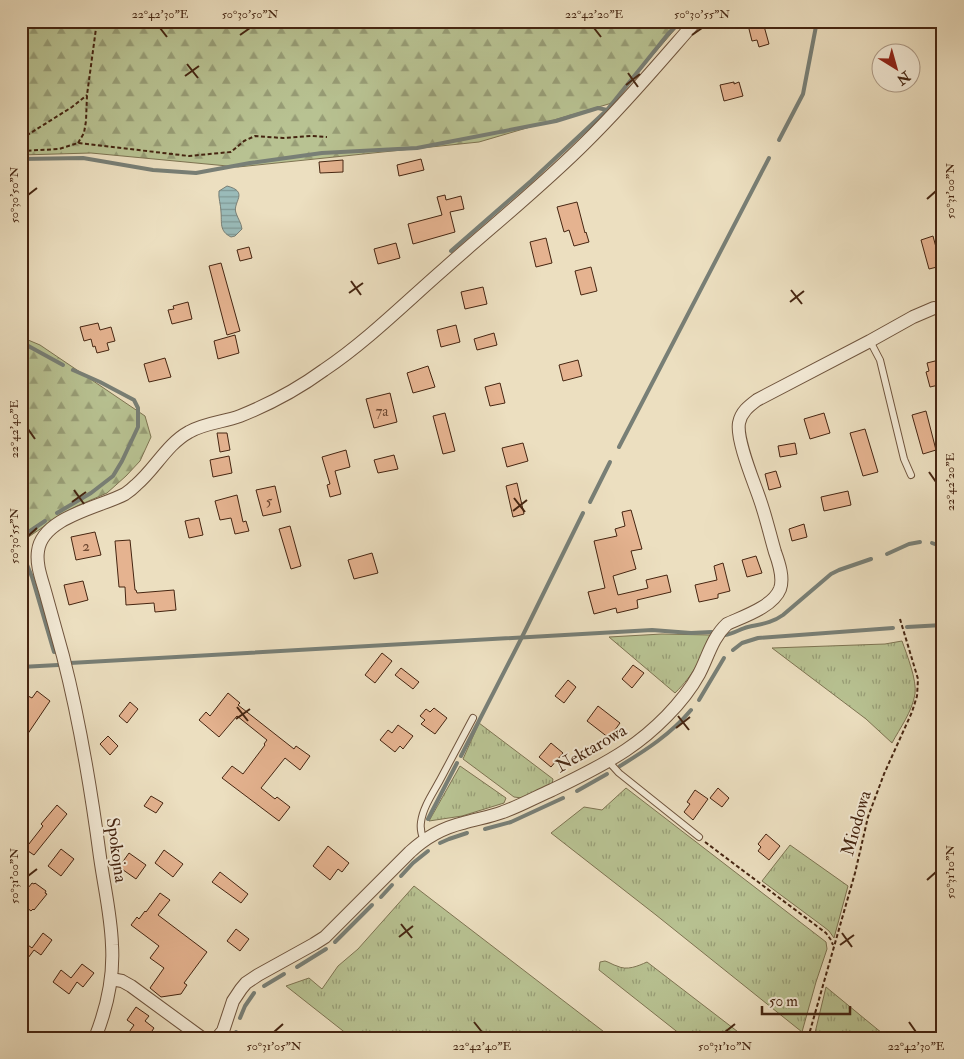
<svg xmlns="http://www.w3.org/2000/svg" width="964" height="1059" viewBox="0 0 964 1059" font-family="'IM FELL Double Pica',serif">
  <defs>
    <pattern id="grass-tufts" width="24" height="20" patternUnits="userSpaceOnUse" patternTransform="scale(1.25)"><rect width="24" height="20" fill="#b8c292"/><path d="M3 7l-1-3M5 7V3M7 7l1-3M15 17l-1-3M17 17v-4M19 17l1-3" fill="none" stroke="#979d76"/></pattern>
    <pattern id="forest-firs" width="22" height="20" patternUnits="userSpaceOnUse" patternTransform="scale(1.25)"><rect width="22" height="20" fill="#b8c292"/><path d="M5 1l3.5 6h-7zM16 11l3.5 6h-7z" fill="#979d76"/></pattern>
    <pattern id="water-rules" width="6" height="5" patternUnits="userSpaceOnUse" patternTransform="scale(1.25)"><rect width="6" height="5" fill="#9abbb9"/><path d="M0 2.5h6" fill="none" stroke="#7f9895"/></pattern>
  </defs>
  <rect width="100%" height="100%" fill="#ecdfc0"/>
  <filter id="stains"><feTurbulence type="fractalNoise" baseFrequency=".004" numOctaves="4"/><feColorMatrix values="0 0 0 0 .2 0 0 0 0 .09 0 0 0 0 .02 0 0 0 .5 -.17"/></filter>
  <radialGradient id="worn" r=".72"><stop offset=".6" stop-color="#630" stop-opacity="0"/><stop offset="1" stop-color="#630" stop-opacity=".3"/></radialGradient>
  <g fill="url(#grass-tufts)" stroke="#7e7452">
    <path d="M662,634L710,635C700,660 695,673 675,693L609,637Z"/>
    <path d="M902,641C907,655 917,680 915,694C912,712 900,728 892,743L866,719L772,648L885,644Z"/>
    <polygon points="479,723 553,779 552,784 522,798 514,797 463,759"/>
    <polygon points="460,766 506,798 504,803 462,816 429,821"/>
    <polygon points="626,788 826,942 827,949 816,982 802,1032 656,915 551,833 584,807 602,810"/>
    <polygon points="790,845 848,886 834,938 829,931 824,927 762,881"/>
    <polygon points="414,886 612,1038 352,1038 286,986 309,978 322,989 338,966 358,949"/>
    <path d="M605,961C609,962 613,965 617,966C627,971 638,966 647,962L746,1038H685L599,970L600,962Z"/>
    <polygon points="826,987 888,1038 814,1037"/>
  </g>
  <g fill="url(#forest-firs)" stroke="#7e7452">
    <polygon points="21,21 682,21 612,103 479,142 238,167 91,153 21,155"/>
    <polygon points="21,337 40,345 145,416 151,437 140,461 126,476 107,493 77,506 52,521 27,538 21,538"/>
  </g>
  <path fill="url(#water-rules)" stroke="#787f76" d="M227,186C250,192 232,202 236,213C238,219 241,222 242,229L235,236L231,237C219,231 222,223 221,212C221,205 218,198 219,191Z"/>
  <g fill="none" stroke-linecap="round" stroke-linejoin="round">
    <g stroke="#787f76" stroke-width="4">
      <polyline points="779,140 803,94 817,21"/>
      <polyline points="21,159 83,158 153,170 196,173 250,163 322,153 417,148 556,121 598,108 607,110"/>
      <polyline points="451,251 531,181 607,110 668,34 681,21"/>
      <polyline points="21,342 63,365"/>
      <polyline points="619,447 769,158"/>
      <polyline points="590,502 610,462"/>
      <polyline points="57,513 91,493 113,476 122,461 138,427 138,408 134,400 100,382 73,370"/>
      <polyline points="30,531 45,521"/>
      <polyline points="21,538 22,536"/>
      <polyline points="932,543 940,546 943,546"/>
      <polyline points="21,550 32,577 54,652"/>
      <polyline points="887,554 909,544 920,542"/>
      <polyline points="907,627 943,625"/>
      <path d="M725,635C733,634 740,629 748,627C761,624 772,623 783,615L831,574L839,570L871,559"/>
      <polyline points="733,650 742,643 758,638 893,628"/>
      <polyline points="70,663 652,630 691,633 712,632"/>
      <polyline points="21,667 58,665"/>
      <polyline points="699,700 724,658"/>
      <polyline points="461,756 522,637 583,513"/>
      <path d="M620,766C646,750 671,734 691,710"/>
      <polyline points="577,791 607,774"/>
      <polyline points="428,819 457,763"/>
      <polyline points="485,829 511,822 563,798"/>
      <polyline points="440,843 449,839 467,833"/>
      <polyline points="401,876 413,863 428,851"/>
      <polyline points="381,897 392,885"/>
      <polyline points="335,942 372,905"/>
      <polyline points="297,967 326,949"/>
      <polyline points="264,986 284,974"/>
      <polyline points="240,1018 245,1006 254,993"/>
      <polyline points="235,1038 236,1032"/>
    </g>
  </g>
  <g fill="#e5b390" stroke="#452511">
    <polygon points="747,21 761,21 762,27 764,26 769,44 759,47 757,40 752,41"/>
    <polygon points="734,82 734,84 739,82 743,96 724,101 720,85"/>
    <polygon points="421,159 424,170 399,176 397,165"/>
    <polygon points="343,160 343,172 320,173 319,162"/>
    <polygon points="445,195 446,200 461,196 464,209 450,212 455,232 413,244 408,224 442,215 437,197"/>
    <polygon points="577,202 585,233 586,232 589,242 574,246 569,230 564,232 557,207"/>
    <polygon points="933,236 941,266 929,269 921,240"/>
    <polygon points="546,238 552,263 536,267 530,242"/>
    <polygon points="396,243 400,258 378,264 374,249"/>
    <polygon points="249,247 252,258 240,261 237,250"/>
    <polygon points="221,263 240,331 227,335 209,266"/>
    <polygon points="591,267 597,291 581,295 575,271"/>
    <polygon points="483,287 487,304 465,309 461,292"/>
    <polygon points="188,302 192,319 172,324 168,310 174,309 173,306"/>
    <polygon points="98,323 100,330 111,327 115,341 107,343 109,350 97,353 95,346 93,347 91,339 84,341 80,327"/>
    <polygon points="456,325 460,342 441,347 437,330"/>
    <polygon points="494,333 497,345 477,350 474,339"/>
    <polygon points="235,335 239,353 218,359 214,341"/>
    <polygon points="165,358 171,377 149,382 144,364"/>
    <polygon points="578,360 582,376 563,381 559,365"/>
    <polygon points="939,360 943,374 943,384 930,387 926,372 929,371 927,363"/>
    <polygon points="428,366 435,387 413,393 407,373"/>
    <polygon points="500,383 505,403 490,406 485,387"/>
    <polygon points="390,393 397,422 374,428 366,399"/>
    <polygon points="926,411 936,450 923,454 912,415"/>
    <polygon points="445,413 455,451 443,454 433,416"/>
    <polygon points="824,413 830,433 810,439 804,419"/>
    <polygon points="865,429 878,472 863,476 850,433"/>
    <polygon points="217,433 227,433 230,450 220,452"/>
    <polygon points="523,443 528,461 507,467 502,448"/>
    <polygon points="795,443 797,454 780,457 778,446"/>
    <polygon points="346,450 350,467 335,471 341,494 330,497 327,485 330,484 322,457"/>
    <polygon points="394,455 398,469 378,473 374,460"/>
    <polygon points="229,456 232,473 213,477 210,460"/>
    <polygon points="776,471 781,487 769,490 765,474"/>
    <polygon points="517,483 524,514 513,517 506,486"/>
    <polygon points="275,486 281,512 263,516 256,490"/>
    <polygon points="848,491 851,505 824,511 821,497"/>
    <polygon points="237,495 243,522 246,521 249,531 235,534 231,518 220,520 215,501"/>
    <polygon points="631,510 642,549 631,551 636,569 613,576 618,595 648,588 646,580 667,575 671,592 637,600 638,608 617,613 616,608 594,614 588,592 605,588 594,541 617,536 615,529 625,526 622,512"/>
    <polygon points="199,518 203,535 189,538 185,521"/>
    <polygon points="804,524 807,537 792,541 789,529"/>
    <polygon points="290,526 301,566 291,569 279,529"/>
    <polygon points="95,532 101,555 76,560 71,537"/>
    <polygon points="130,540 135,590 136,590 137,593 174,590 176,610 155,612 154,603 126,605 125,587 119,587 115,541"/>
    <polygon points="372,553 378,573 354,579 348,560"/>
    <polygon points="756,556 762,573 747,577 742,560"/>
    <polygon points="723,563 730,591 718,594 718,598 699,602 695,585 717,580 714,566"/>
    <polygon points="83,581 88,600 69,605 64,585"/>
    <polygon points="382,653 392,661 375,683 365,675"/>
    <polygon points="633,665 644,673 632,688 622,679"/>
    <polygon points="401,668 419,682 413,689 395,675"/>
    <polygon points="568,680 576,687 564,703 555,696"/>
    <polygon points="37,691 50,701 27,735 21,730 21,713 26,706 21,702 26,695 32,698"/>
    <polygon points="228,693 240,703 238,705 294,749 296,746 310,756 300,770 285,758 261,788 275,799 277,797 290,807 279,821 222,778 232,766 243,774 265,745 264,744 267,740 237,716 219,737 199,720 206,712 210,716"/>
    <polygon points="130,702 138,709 127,723 119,716"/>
    <polygon points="598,706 620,723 609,738 587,721"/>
    <polygon points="434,708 447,718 435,734 421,724 425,720 420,716 426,709 430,712"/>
    <polygon points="398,725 413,736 403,749 400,746 395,752 380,740 388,730 392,733"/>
    <polygon points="108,736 118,746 110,755 100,744"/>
    <polygon points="551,743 563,753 551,767 539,757"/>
    <polygon points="718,788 729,798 722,807 710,798"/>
    <polygon points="695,790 708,799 693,820 684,812 690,804 687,802"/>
    <polygon points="151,796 163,803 156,813 144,806"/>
    <polygon points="57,805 67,814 34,855 25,849 43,826 41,824"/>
    <polygon points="766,834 780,846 769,860 758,851 761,847 758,844"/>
    <polygon points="328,846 349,863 342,872 338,869 330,880 313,866"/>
    <polygon points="61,849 74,859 61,876 48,866"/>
    <polygon points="164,850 183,864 173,877 155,863"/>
    <polygon points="129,853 146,865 136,879 119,867"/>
    <polygon points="220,872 248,894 241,903 212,882"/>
    <polygon points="32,883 34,884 35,883 46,891 45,893 47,894 34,910 33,909 31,911 21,903 21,897"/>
    <polygon points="160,893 170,900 158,915 207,952 184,983 187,985 181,994 161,997 150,988 164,968 150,958 159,946 131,925 137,917 139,919 145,911 146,912"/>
    <polygon points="236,929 249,939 240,951 227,941"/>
    <polygon points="43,933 52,940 41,955 34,950 28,958 21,952 21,940 32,948"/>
    <polygon points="82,964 94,973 83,987 77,982 69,994 53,982 61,970 71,978"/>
    <polygon points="136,1007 149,1016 145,1021 154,1028 152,1031 161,1038 125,1038 134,1025 127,1020"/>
  </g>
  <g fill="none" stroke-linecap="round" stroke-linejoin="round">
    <g stroke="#6f543d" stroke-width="8">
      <g id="service">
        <polyline points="870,341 880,360 904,459 911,475"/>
        <polyline points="608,761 619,773 699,837"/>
        <path d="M424,840C421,834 420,829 421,822C423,807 433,793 440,780C451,759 462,739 473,718"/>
      </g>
    </g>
    <g stroke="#6f543d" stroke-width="14">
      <g id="minor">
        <polyline points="111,979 122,981 131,986 202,1038"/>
        <path d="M95,1038C107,1008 114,977 112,945C111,915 104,886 100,857C91,789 80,722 63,656C57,634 51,612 45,591C41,577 36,564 38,551C42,517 101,507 125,494C128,492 134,487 136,485C155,469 167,444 189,432C204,423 224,422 240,416C270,404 298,389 324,370C367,341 405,303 444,269C491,227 541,187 586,142C625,104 660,62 696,21"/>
        <path d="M217,1038L223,1031L233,1001L241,989L246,983L258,975L314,944L325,937L410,852C425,838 442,828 463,823C476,819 490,817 503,812C520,806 536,797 552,790C577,778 602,766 626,750C653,732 683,703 699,674C708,657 712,638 727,624C742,617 773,607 780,589C784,578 779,563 775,552C770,535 766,517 760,500C754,482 736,440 739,423C741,412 749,406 757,400L870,341L913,317L934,308"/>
      </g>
    </g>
    <g stroke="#452511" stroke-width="2" stroke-dasharray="4 2.5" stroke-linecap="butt">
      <polyline points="21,139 72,107 87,95"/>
      <polyline points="78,143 84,133 86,121 87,95 97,21"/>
      <polyline points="21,151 59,149 78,143 189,156 231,152 244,141 255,136 283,138 311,136 327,137"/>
      <polyline points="21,530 29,538"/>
      <polyline points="705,842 826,933 831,940 833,945"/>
      <polyline points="808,1038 855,873 868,817 884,774 912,712 917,696 918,679 900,619"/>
    </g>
    <use href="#service" stroke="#f3ead6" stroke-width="6"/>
    <use href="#minor" stroke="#f3ead6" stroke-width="12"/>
  </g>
  <path fill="none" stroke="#452511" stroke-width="2" d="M160,28L167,37M594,28L601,37M240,35L250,28M692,35L702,28M187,64L198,78M628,73L638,87M185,76L199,66M626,85L640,74M28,195L37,188M927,199L936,191M351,281L361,295M791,290L802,304M349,293L363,283M790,302L804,291M28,429L35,439M929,472L936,482M74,490L84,504M514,498L525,512M72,502L86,492M513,511L527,500M28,536L37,528M237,707L248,721M678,716L689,730M236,719L250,709M676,728L690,717M28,876L37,869M927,880L936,872M401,924L412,938M842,933L852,947M399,937L413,926M840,945L854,935M474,1022L482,1032M909,1022L916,1032M274,1032L283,1024M725,1032L735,1024"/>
  <g text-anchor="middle" stroke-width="4" stroke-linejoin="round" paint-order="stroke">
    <g font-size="15" fill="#6d4831">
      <text x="382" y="416">7a</text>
      <text x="269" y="506">5</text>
      <text x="86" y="551">2</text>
    </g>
    <g font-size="18" fill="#452511" stroke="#f3ead6">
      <text transform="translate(591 748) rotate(-30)" y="6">Nektarowa</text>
      <text transform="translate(856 823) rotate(-74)" y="6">Miodowa</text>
      <text transform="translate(117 850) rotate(82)" y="6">Spokojna</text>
    </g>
  </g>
  <rect width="964" height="1059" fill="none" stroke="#ecdfc0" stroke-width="55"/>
  <g transform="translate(896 68) rotate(143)"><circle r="24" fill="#f3ead6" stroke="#ad9b87"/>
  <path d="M0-4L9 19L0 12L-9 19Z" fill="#8f2418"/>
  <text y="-8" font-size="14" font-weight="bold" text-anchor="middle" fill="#452511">N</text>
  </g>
  <path d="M762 1006v8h88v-8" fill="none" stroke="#452511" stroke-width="2.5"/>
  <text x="769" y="1006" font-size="15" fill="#452511" stroke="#f3ead6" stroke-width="4" paint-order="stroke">50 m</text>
  <rect x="28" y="28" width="908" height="1004" fill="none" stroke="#452511" stroke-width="2"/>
  <g font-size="12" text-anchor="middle" fill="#452511">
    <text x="160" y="18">22°42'30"E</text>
    <text x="250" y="18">50°30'50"N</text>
    <text x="594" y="18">22°42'20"E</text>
    <text x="702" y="18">50°30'55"N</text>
    <text transform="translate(950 191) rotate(-90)" y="4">50°31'00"N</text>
    <text transform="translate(14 195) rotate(-90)" y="4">50°30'50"N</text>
    <text transform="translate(14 429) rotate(-90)" y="4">22°42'40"E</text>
    <text transform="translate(950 482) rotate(-90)" y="4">22°42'20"E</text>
    <text transform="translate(14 536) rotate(-90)" y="4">50°30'55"N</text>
    <text transform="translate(950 872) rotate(-90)" y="4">50°31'10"N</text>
    <text transform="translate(14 876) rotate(-90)" y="4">50°31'00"N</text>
    <text x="274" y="1050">50°31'05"N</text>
    <text x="482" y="1050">22°42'40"E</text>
    <text x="725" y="1050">50°31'10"N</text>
    <text x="916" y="1050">22°42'30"E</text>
  </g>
  <rect width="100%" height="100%" filter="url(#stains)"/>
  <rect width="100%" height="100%" fill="url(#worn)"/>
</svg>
